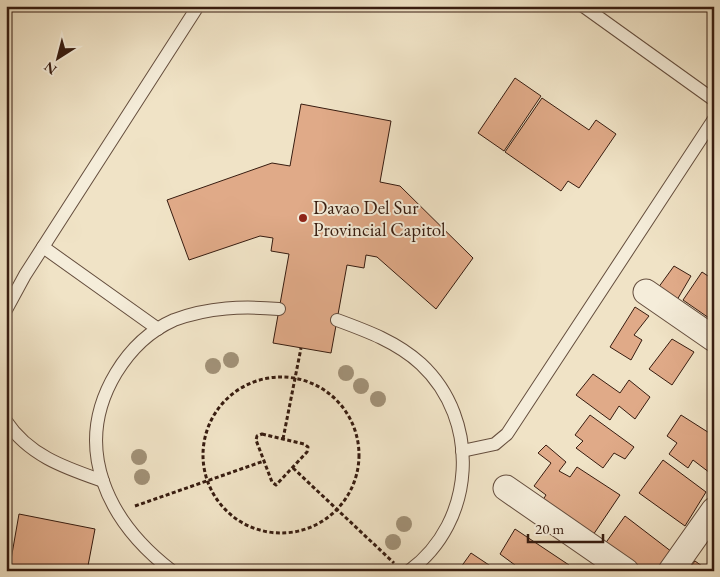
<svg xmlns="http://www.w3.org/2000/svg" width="720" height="577" viewBox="0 0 720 577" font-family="'EB Garamond',serif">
  <rect width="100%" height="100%" fill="#f0e3c6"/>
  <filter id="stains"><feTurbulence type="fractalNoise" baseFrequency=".004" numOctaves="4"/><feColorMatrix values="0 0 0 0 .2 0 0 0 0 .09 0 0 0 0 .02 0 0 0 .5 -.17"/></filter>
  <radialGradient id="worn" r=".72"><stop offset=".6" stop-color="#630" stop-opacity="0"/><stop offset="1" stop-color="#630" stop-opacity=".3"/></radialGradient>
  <g fill="#e0aa88" stroke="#371c10">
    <polygon points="515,78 541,96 504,151 478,133"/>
    <polygon points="542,98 589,130 596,120 616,134 579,188 568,181 561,191 505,152"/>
    <polygon points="301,104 391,121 380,182 400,186 473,258 436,309 377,257 366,255 364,268 347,265 331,353 273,343 289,254 271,251 273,238 260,236 189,260 167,200 272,163 290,166"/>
    <polygon points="674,266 691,276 677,300 658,288"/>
    <polygon points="702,272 714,280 714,311 709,318 683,300"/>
    <polygon points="635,307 649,316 634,335 642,340 631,360 610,347"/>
    <polygon points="672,339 694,352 672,385 649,369"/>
    <polygon points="593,374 620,393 629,380 650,397 635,419 619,406 610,420 576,395"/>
    <polygon points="590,415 634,447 625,459 614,453 603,468 576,448 583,441 575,435"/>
    <polygon points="681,415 714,436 714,476 693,460 688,468 669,454 677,443 667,436"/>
    <polygon points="546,445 566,462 559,471 570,477 577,467 620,495 589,541 539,506 546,495 534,486 551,463 538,453"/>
    <polygon points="663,460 706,492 685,526 639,493"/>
    <polygon points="19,514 95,529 87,571 9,571"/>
    <polygon points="625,516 672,552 659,571 634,571 602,548"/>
    <polygon points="515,529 569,565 565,571 523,571 500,554"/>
    <polygon points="471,553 495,569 494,571 466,571 461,567"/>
    <polygon points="695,561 709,571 687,571"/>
  </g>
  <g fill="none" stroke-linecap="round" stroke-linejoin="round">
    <g stroke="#654e3e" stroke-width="14">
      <g id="service">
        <polyline points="583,6 714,100"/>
        <polyline points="43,247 158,329"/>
        <polyline points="6,310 25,275 198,6"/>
        <path d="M337,320C367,331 397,342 421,364C481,420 476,522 409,571"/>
        <path d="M6,421C29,456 66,468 103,481"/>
        <polyline points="462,451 495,444 507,434 714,119"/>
        <path d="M172,571C108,522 71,448 116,373C130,350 149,331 174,320C209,307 243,306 279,309"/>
      </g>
    </g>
    <g stroke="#654e3e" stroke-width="27">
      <g id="minor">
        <polyline points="646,292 714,339"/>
        <polyline points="506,488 626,571"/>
        <polyline points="671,571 714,510"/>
      </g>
    </g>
    <g stroke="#371c10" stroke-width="3" stroke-dasharray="4 2.5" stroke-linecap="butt">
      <circle cx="281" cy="455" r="78"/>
      <polygon points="262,434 304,444 308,447 307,452 276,485 272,482 256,440 257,436"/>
      <polyline points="283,439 301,348"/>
      <polyline points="293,468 394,563"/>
      <polyline points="135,506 264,461"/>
    </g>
    <use href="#service" stroke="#f5edda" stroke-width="12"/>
    <use href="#minor" stroke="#f5edda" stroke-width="25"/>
  </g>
  <g fill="#a19177">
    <circle cx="231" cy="360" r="8"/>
    <circle cx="213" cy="366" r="8"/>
    <circle cx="346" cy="373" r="8"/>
    <circle cx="361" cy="386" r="8"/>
    <circle cx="378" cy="399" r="8"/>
    <circle cx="139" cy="457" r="8"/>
    <circle cx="142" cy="477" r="8"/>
    <circle cx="404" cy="524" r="8"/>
    <circle cx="393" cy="542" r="8"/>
  </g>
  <circle fill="#8f2418" stroke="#f5edda" stroke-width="2" cx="303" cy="218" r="5"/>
  <g text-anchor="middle" stroke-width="4" stroke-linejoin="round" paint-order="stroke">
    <g font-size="19" fill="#371c10" stroke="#f5edda" text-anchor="start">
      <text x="313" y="214">Davao Del Sur<tspan x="313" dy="22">Provincial Capitol</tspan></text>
    </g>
  </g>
  <rect width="720" height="577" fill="none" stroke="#f0e3c6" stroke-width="25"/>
  <rect x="8" y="8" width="705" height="562" fill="none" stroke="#371c10" stroke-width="2.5"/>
  <rect x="12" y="12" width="695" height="552" fill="none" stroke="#371c10"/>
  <g transform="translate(58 58) rotate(216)" stroke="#f5edda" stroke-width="4" paint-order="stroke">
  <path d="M0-4L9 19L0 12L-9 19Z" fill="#371c10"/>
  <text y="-8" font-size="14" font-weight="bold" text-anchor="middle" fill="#371c10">N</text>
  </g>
  <path d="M528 534v8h75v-8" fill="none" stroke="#371c10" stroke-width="2.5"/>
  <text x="535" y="534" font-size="15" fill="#371c10" stroke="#f5edda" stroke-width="4" paint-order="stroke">20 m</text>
  <rect width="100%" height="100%" filter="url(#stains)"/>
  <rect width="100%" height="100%" fill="url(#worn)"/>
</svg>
